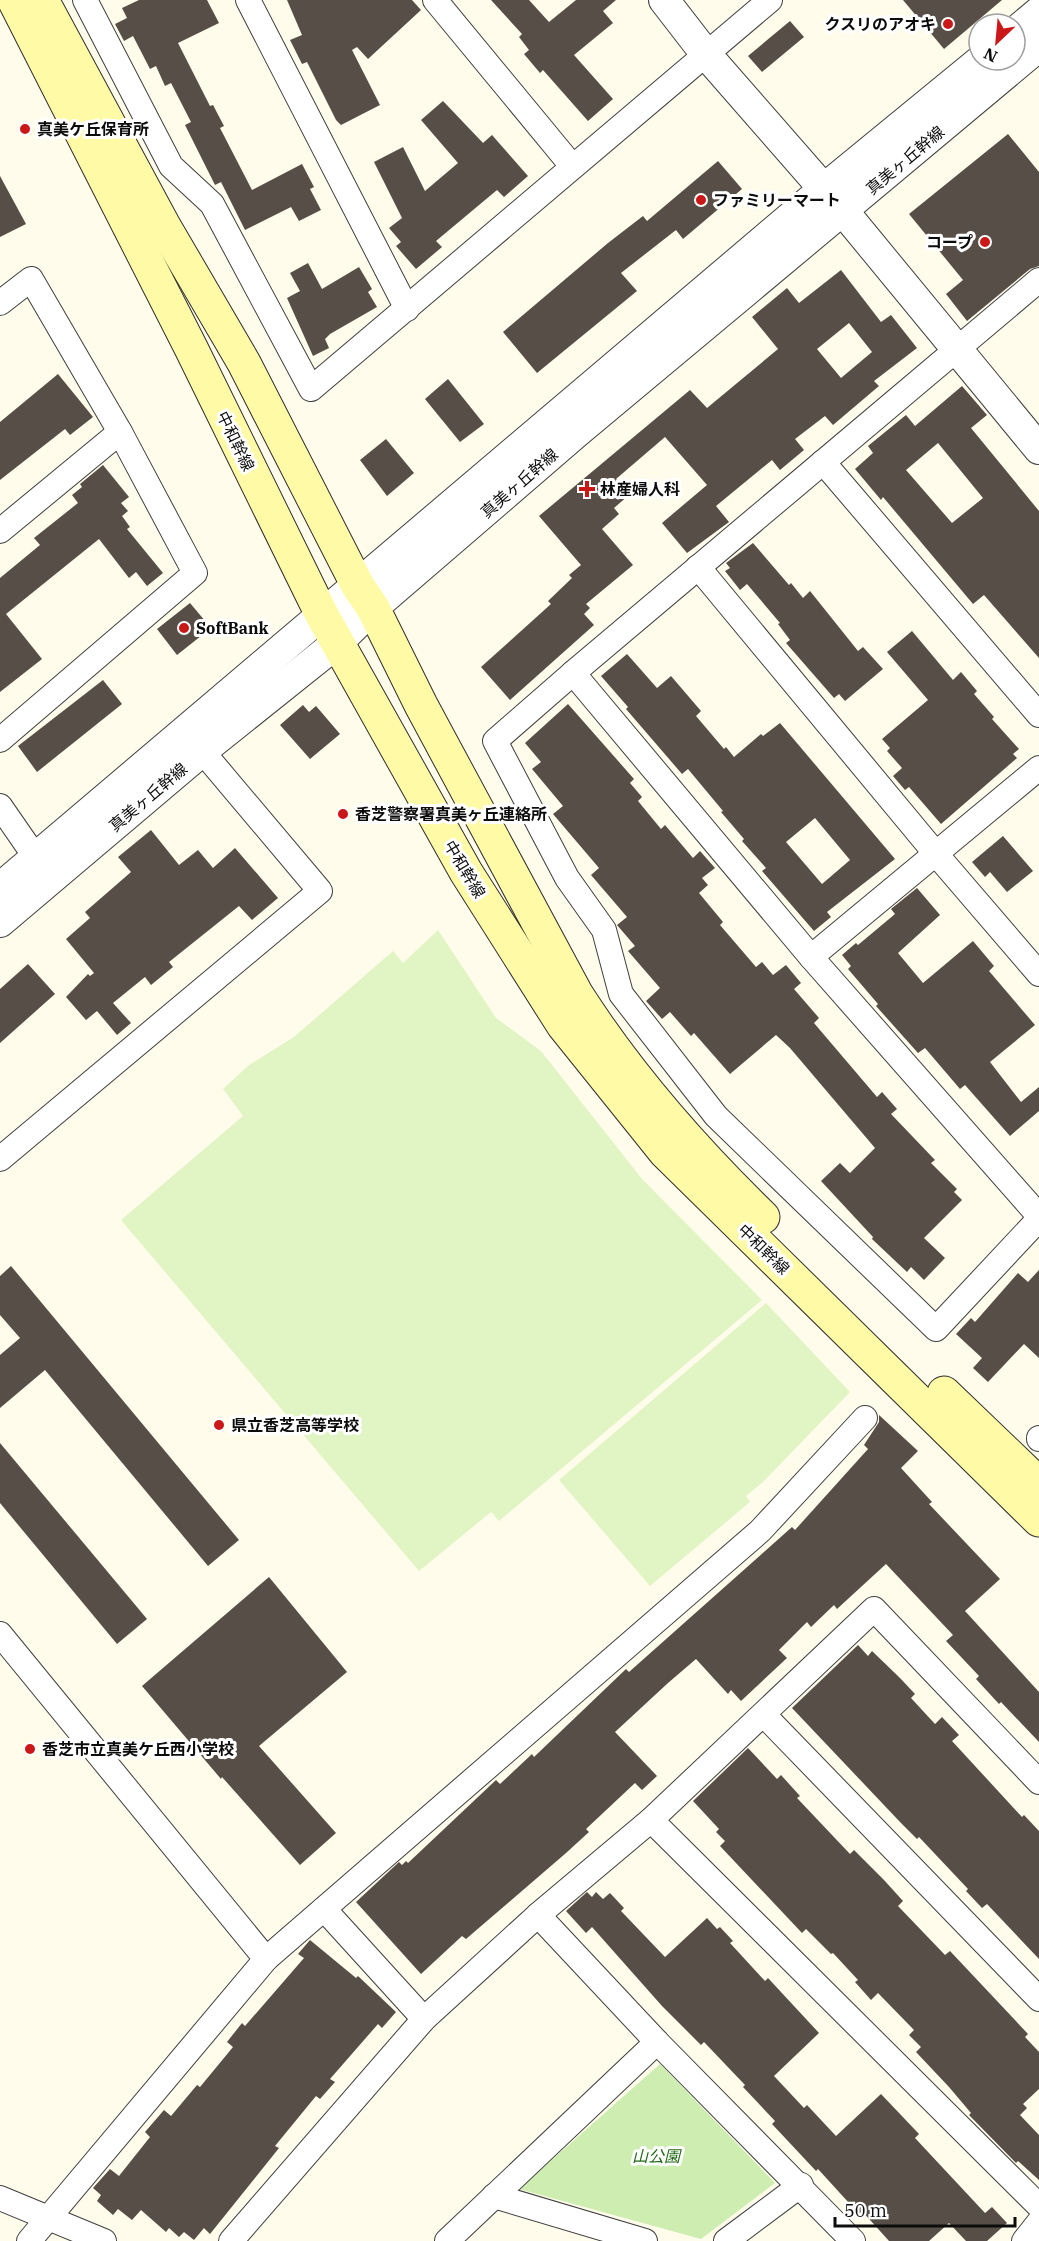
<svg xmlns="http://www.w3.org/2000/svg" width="1039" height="2241" viewBox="0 0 1039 2241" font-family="'IBM Plex Serif','Noto Sans JP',serif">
  <rect width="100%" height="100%" fill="#fffceb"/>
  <polygon fill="#cdedb1" points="660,2064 775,2183 701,2239 519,2189"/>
  <g fill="#e0f4c4">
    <polygon points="438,930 496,1018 541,1051 642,1179 762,1300 499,1521 491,1512 419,1571 121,1220 243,1116 223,1089 249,1065 294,1037 393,951 403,963"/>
    <polygon points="766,1303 850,1392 763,1482 746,1496 750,1502 650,1586 559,1480"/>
  </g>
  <g fill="#564e47" fill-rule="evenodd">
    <polygon points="139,0 207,0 219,23 178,43 210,106 213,105 224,126 220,128 252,190 302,164 314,187 310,189 321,210 299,221 291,207 245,230 221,182 215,185 185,125 191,122 171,83 165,86 156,66 150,69 133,36 124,41 115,24 127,18 122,8"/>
    <polygon points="287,0 412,0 421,10 368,59 357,47 352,50 380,105 341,125 336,120 307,62 302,64 290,40 302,35"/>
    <polygon points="491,0 529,0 549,22 576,0 616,0 603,11 613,23 574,55 613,99 588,121 543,70 540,73 524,54 529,50 519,37 522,34"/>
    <polygon points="903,0 1002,0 944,49"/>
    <polygon points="790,21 804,37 762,72 748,56"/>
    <polygon points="443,101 483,143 492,135 528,176 504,197 497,190 436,241 442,247 416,269 396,246 401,242 389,228 402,218 374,162 403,147 425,191 458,163 421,120"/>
    <polygon points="1008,134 1039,172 1039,266 1030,269 967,321 946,294 963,280 909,214"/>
    <polygon points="718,161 742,189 683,239 676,230 621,273 637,291 537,373 503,332 608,243 643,216 647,221"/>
    <polygon points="0,176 26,224 0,237"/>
    <polygon points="308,263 322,289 359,267 372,289 368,292 377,307 330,334 325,339 329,348 313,356 287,298 300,291 290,273"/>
    <path d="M841,270L881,322L891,315L917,348L874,381L879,386L833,425L825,416L795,439L804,450L780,470L772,460L716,506L729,522L687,553L662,523L707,485L665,437L616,479L629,495L614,508L619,514L602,529L633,565L586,604L590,608L584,614L594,625L510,700L481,667L551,604L548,601L572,578L569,575L581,565L539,516L690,390L707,408L778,349L752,317L787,288L799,303ZM849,323L872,352L841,378L817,349Z"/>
    <polygon points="58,374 93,417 70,435 65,429 0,480 0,422"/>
    <polygon points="448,379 484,424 460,442 425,399"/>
    <path d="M962,386L987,415L971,428L1039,511V658L984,595L973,604L883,497L881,500L855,469L873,453L868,446L906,415L915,426ZM938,443L983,498L952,523L906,470Z"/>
    <polygon points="386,439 414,473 387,496 360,460"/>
    <polygon points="103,465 129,497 121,503 128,511 122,516 130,527 127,529 163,573 147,586 136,572 129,578 99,539 6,614 42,659 0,692 0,578 40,545 34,538 78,503 72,495 82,487 80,484"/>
    <polygon points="753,543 789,585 791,583 803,598 810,591 858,651 863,647 883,669 845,701 839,694 834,698 786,643 790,640 778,624 780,623 747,584 740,590 725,571 730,568 726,563"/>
    <polygon points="190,603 211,628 177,655 157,629"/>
    <polygon points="912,631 953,680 961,672 977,691 974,694 994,717 992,719 1019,749 1013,754 1017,758 941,824 909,787 905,790 893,776 902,768 887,751 890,748 882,739 928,700 887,652"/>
    <path d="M627,654L657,688L671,676L701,711L696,716L724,749L726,747L734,757L761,734L763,736L780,723L895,859L827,912L831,917L814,931L762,871L766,868L742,841L744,839L721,812L723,811L688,769L682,774L626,709L628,707L601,676ZM815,818L850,860L822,884L786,842Z"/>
    <polygon points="103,680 122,704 37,772 18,746"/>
    <polygon points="568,704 634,779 630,783 642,797 638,801 661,829 665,825 693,858 700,851 715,868 702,878 708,885 699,893 723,922 720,925 756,967 762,962 773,975 786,965 801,983 794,989 819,1018 814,1023 877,1097 882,1092 897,1109 891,1114 935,1160 931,1163 957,1189 954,1192 962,1200 924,1238 945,1258 924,1280 911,1267 907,1272 872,1239 873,1237 821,1181 840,1163 850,1173 875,1148 790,1048 776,1035 730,1074 694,1033 691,1036 670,1012 662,1019 646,1001 660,988 628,951 635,946 617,925 627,917 591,875 599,868 553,814 563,806 532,769 541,762 525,743"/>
    <polygon points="303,705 309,712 316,706 340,734 310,759 280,725"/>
    <polygon points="151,830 179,865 198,850 213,868 235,848 278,898 252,920 239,906 169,962 173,967 151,985 145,977 113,1003 131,1023 117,1035 97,1011 86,1020 66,997 88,974 90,976 94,973 66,939 90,918 85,912 131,872 118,857"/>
    <polygon points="1003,836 1033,871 1007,892 990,872 985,877 972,862"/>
    <polygon points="917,888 940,915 898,953 923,983 973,941 994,966 989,971 1035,1025 990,1062 1021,1102 1039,1087 1039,1111 1010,1136 965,1085 960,1089 925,1048 918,1053 876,1006 878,1004 848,969 851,966 842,955 856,943 858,945 895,914 891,909"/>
    <polygon points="28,964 55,994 0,1043 0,989"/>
    <polygon points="11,1266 239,1540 208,1566 45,1370 0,1408 0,1355 20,1338 0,1315 0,1276"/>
    <polygon points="1039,1270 1039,1358 1024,1344 988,1382 973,1368 982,1358 956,1334 971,1318 975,1322 1018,1273 1028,1282"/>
    <polygon points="879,1415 918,1451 901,1468 932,1502 929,1504 1000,1579 965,1611 1039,1692 1039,1742 1001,1702 999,1704 976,1679 979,1676 946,1641 953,1635 886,1564 837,1609 834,1605 811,1627 807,1622 779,1650 787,1658 741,1701 731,1690 728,1694 696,1659 668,1683 615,1732 657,1776 642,1790 635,1783 586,1829 589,1832 566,1853 466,1939 462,1936 421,1974 356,1902 399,1862 402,1865 406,1861 408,1863 496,1780 500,1784 532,1754 534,1757 626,1669 629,1672 792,1527 795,1530 868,1449 864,1445 879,1422"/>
    <polygon points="0,1443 147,1619 117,1644 0,1503"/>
    <polygon points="269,1577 347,1672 259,1746 336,1833 300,1865 222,1777 221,1779 142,1686"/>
    <polygon points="858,1645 868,1656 872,1651 900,1678 915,1694 911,1698 935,1724 942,1717 959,1735 952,1741 1022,1817 1024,1815 1039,1831 1039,1959 987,1904 982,1908 966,1891 968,1889 919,1837 917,1839 901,1823 792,1708"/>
    <polygon points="748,1748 777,1779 781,1775 800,1796 797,1798 850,1854 854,1850 884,1880 903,1901 898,1906 945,1955 950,1951 1028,2034 1025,2037 1039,2052 1039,2089 1023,2104 1027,2108 1020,2115 1039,2135 1039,2180 1018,2161 1016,2163 969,2115 971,2113 949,2087 916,2052 921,2047 909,2035 914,2030 878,1993 871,2000 855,1982 858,1980 833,1953 831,1954 806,1929 802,1933 720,1846 725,1841 716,1832 719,1829 693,1801"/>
    <polygon points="587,1892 592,1897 596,1892 603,1899 610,1893 624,1908 621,1911 665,1957 707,1918 717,1929 720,1927 733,1941 730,1943 765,1981 768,1978 819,2033 774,2076 804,2108 807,2105 836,2136 881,2094 919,2134 915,2138 985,2213 992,2207 1007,2223 987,2241 966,2241 949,2223 929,2241 889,2241 862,2211 859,2214 818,2169 816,2171 772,2124 775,2121 743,2087 745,2085 704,2042 701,2045 662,2006 592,1927 586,1933 566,1911"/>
    <polygon points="310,1940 356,1978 358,1976 396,2012 382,2028 378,2024 330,2079 335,2082 320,2099 316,2096 275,2146 279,2148 210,2234 204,2228 194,2240 184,2232 179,2237 169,2228 166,2232 141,2210 132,2220 118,2209 113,2215 97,2201 101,2195 93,2188 110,2169 119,2176 150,2137 145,2132 164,2110 171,2116 197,2085 200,2087 233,2047 227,2042 242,2023 245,2026 304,1958 298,1954"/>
  </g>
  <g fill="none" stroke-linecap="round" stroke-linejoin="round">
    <g stroke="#3f3f3f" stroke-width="26">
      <g id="minor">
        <polyline points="85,0 171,166 212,204 311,389 770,0"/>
        <polyline points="248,0 407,309"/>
        <polyline points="435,0 572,166"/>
        <polyline points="1039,280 573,673 811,957 1039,1216"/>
        <polyline points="0,303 31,279 120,432 195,573 0,740"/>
        <polyline points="823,462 1039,715"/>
        <polyline points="0,531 120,432"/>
        <polyline points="698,567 936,854 1039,974"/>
        <polyline points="573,673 495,741 567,878 604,930 621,994 716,1116 936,1329 1039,1219"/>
        <polyline points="0,806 36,858"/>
        <polyline points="811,957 1039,768"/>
        <polyline points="0,1159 320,891 202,751"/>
        <polyline points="1039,1439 1039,1438"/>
        <polyline points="0,1634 266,1959"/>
        <polyline points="764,1715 1039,1999"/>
        <polyline points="651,1820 1039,2206"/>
        <polyline points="324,1909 424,2019"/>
        <polyline points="538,1915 657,2042 853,2241"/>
        <polyline points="494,2196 645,2241"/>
        <polyline points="0,2198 104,2241"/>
        <polyline points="29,2241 266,1959 760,1531 865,1418"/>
        <polyline points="231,2241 424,2019 538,1915 651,1820 874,1609 1039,1782"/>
        <polyline points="447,2241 657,2042"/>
        <polyline points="726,2241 801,2185"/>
        <polyline points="1024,2241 1039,2222"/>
      </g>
    </g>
    <g stroke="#3f3f3f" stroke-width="32">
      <g id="tertiary">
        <polyline points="664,0 705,53 844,212 1039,449"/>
        <polyline points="1015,32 1039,12"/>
        <polyline points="0,888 825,188 981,60"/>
        <polyline points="0,922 202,751 337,643 373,608 576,433 1039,46"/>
      </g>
    </g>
    <g stroke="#2e2e2e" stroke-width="35">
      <g id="secondary">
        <polyline points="14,0 191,348 322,615 466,872 563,1025 665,1152 1039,1520"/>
        <path d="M42,0L164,226L244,363L358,586L373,608L421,705L577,995C629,1076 694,1150 763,1217"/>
        <polyline points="944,1393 1039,1484"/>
      </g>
    </g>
    <use href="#minor" stroke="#fff" stroke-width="24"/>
    <use href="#tertiary" stroke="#fff" stroke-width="30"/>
    <use href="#secondary" stroke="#fffaa6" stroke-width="33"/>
  </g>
  <g fill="#ca1717" stroke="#fff" stroke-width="2">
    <circle cx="948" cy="24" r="6"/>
    <circle cx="25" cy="129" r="6"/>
    <circle cx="701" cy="200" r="6"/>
    <circle cx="985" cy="242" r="6"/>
    <path d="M584 480h6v6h6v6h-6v6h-6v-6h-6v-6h6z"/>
    <circle cx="184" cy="628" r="6"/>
    <circle cx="343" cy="814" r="6"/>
    <circle cx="219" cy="1425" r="6"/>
    <circle cx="30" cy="1749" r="6"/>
  </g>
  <g text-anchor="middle" stroke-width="6" stroke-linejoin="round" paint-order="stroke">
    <g font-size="16" font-weight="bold" fill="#0c0c0c" stroke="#fff" text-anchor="start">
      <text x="936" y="30" text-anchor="end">クスリのアオキ</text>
      <text x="37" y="135">真美ケ丘保育所</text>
      <text x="713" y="206">ファミリーマート</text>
      <text x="973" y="248" text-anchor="end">コープ</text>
      <text x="600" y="495">林産婦人科</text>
      <text x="196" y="634">SoftBank</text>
      <text x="355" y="820">香芝警察署真美ヶ丘連絡所</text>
      <text x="231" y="1431">県立香芝高等学校</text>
      <text x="42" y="1755">香芝市立真美ケ丘西小学校</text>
    </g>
    <g font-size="16" fill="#0c0c0c" stroke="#fff">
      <text transform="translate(905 160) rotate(-40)" y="6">真美ヶ丘幹線</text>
      <text transform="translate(236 441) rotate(64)" y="6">中和幹線</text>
      <text transform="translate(519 483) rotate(-41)" y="6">真美ヶ丘幹線</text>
      <text transform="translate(148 797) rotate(-40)" y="6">真美ヶ丘幹線</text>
      <text transform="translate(465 869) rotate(59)" y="6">中和幹線</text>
      <text transform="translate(764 1249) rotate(44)" y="6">中和幹線</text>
    </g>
    <g font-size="16" font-style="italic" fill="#236a16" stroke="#fff">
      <text x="656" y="2162">山公園</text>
    </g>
  </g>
  <g transform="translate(997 42) rotate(206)"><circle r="28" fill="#ffffff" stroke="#9e9e9e" stroke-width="1.5"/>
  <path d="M0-4.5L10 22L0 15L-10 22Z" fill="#ca1717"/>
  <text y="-9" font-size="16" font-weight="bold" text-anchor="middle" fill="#0c0c0c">N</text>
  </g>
  <path d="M835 2217v9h180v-9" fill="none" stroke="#0c0c0c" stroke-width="3"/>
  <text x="844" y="2217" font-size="18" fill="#0c0c0c" stroke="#ffffff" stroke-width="4.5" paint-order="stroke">50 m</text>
</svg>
